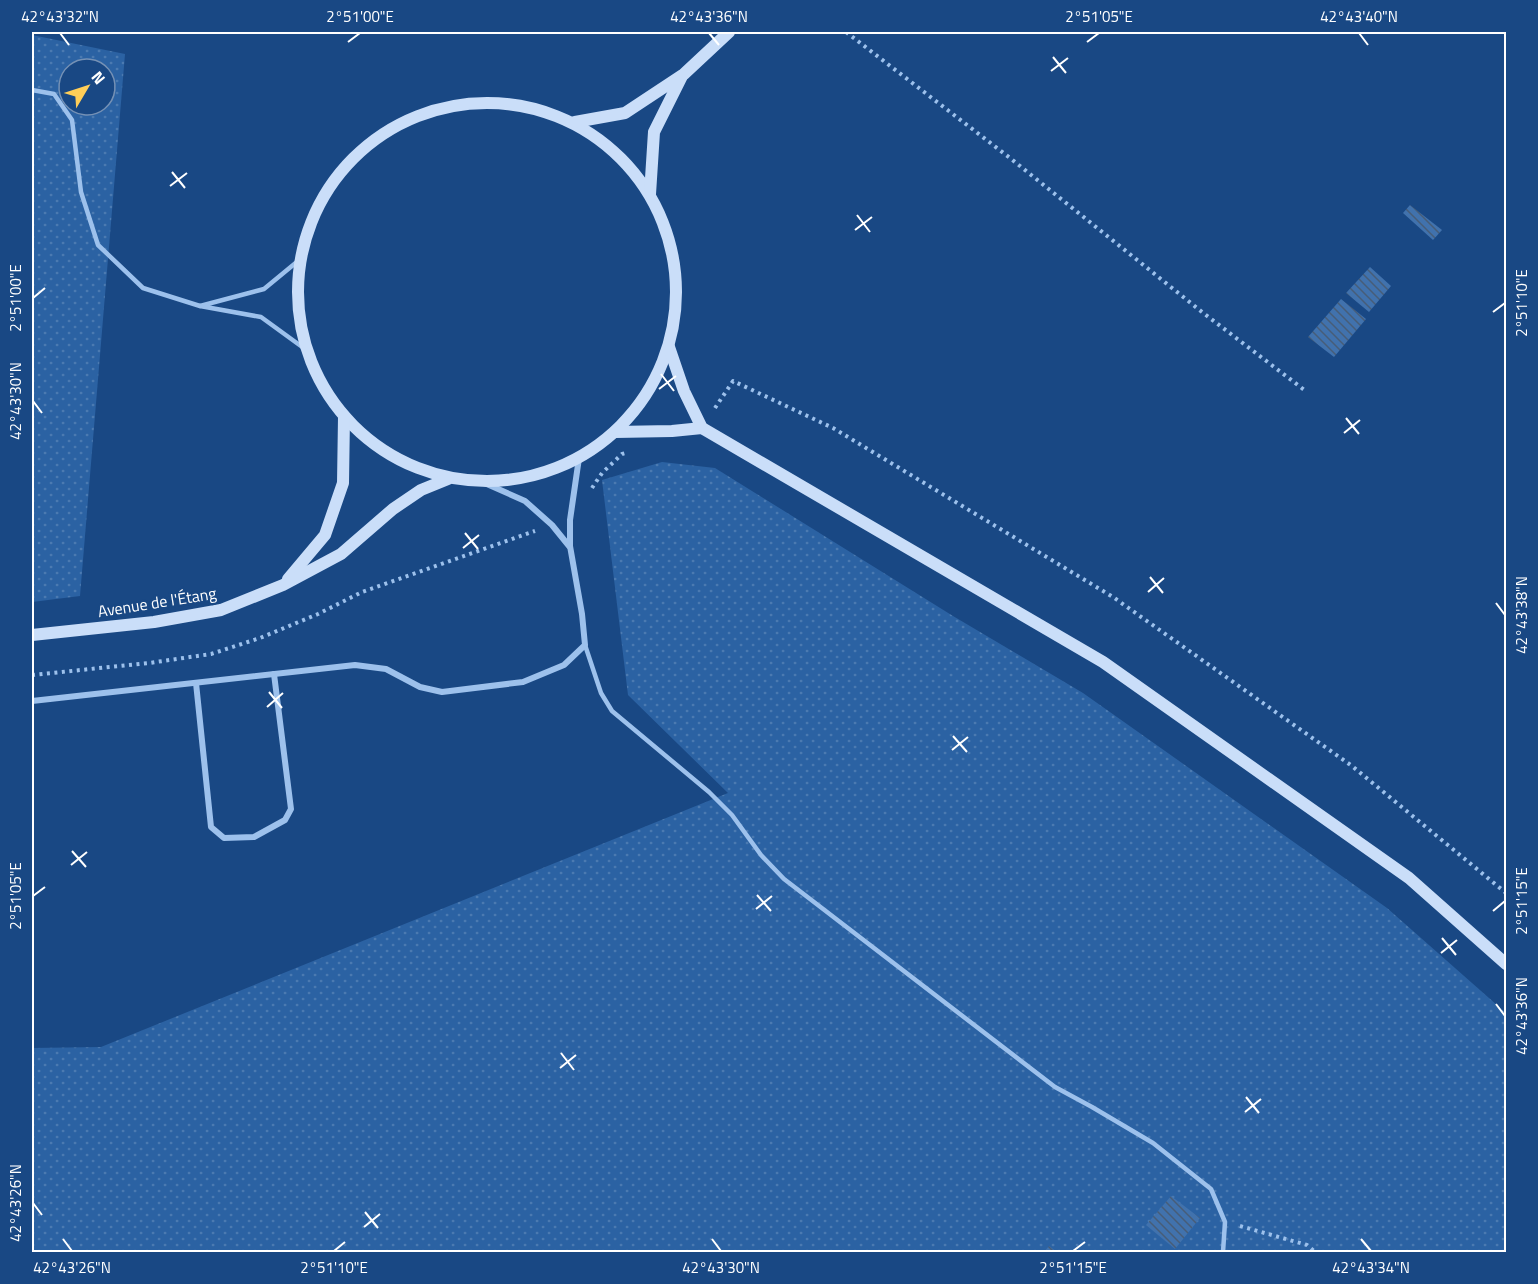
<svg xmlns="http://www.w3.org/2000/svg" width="1538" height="1284" viewBox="0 0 1538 1284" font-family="'Titillium Web',sans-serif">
  <defs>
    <pattern id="green-dots" width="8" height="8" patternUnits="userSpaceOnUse" patternTransform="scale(1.5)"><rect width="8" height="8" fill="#2b62a3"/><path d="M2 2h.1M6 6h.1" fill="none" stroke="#4b7ab1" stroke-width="1.8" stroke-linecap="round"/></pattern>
    <pattern id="building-back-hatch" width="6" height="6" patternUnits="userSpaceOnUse" patternTransform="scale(1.5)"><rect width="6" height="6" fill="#4172ad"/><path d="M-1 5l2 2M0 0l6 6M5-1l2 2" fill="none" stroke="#475d78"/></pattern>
  </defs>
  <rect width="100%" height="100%" fill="#194884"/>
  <g fill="url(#green-dots)" fill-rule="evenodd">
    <path d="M32,35L125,54L80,596L32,602ZM69,69H105V105H69Z"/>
    <polygon points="662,462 715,468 953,616 1083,693 1387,908 1506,1013 1506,1252 32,1252 32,1048 101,1047 728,793 628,695 602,480"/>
  </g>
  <g fill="url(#building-back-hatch)">
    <polygon points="1410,205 1442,230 1433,240 1403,213"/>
    <polygon points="1370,267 1391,286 1369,312 1346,293"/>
    <polygon points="1341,299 1366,319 1334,357 1308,337"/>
    <polygon points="1171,1196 1200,1218 1175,1249 1146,1225"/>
    <polygon points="1049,1246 1057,1252 1044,1252"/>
  </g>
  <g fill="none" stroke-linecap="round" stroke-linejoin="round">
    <g stroke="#9dc1ec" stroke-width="4" stroke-dasharray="3 4.5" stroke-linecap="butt">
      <polyline points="846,32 1010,158 1202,312 1307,392"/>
      <polyline points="715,408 733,381 833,428 1113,597 1352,766 1506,893"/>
      <polyline points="592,488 602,473 622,454 626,453"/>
      <polyline points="32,675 149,663 211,654 260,638 318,614 362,592 535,531"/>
      <polyline points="1240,1226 1307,1245 1315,1252"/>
    </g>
    <g stroke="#9dc1ec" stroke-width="4.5">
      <polyline points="32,90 54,94 72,120 81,192 98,245 143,288 200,306"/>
      <polyline points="298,261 264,289 200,306 261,317 305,349"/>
      <polyline points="585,645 601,693 612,711 709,792 732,815 761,855 784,879 1055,1087 1092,1107 1153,1143 1211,1189 1225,1222 1223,1252"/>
    </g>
    <g stroke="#9dc1ec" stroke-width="6">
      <polyline points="480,481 525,501 552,525 569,546"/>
      <polyline points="196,683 211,827 224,838 254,837 285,820 291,809 274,674"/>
      <polyline points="32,701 355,665 386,669 420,687 442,692 523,682 564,665 585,645 582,614 570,546 570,520 579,458"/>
    </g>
    <g stroke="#cadef9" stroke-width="12">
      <circle cx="487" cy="292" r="189"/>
      <polyline points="575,122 625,113 684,74 729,32"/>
      <polyline points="650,194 654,132 682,76"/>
      <polyline points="669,347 684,391 702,428 1103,662 1409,878 1506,964"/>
      <polyline points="615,432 672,431 702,428"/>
      <polyline points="288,579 325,535 343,483 344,417"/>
      <polyline points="32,635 154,622 221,610 283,585 341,554 393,509 421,490 448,479"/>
    </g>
  </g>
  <path fill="none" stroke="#fff" stroke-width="2" d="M60,33L69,45M709,33L719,45M1359,33L1368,45M348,42L360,33M1087,42L1099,33M1053,57L1066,73M1051,71L1068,58M172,172L185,188M170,186L187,173M857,215L870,232M855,230L872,217M33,298L45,288M1493,312L1505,303M661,374L674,391M659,389L676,376M33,401L42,413M1346,418L1359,434M1344,433L1360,420M465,533L478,549M463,548L479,535M1150,577L1163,593M1148,592L1164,578M1496,603L1505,615M269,692L282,708M267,707L283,693M953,736L967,752M952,750L968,737M72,851L86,867M71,865L87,852M757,895L771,911M33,896L45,887M756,909L772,896M1493,911L1505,901M1442,938L1456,955M1441,953L1457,940M1496,1004L1505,1016M561,1053L574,1070M560,1068L576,1055M1246,1097L1259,1113M1245,1112L1261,1099M33,1203L42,1215M365,1212L378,1228M364,1227L380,1214M63,1239L72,1251M712,1239L721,1251M1361,1239L1371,1251M334,1251L345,1242M1073,1251L1085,1242"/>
  <g text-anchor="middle" stroke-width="4.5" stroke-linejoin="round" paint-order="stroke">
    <g font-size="16" fill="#fff" stroke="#194884">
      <text transform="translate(157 602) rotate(-9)" y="6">Avenue de l'Étang</text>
    </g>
  </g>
  <rect width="1538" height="1284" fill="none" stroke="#194884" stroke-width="66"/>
  <g transform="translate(87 87) rotate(51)"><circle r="28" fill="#194884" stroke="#7591b5" stroke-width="1.5"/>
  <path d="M0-4.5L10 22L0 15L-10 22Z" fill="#ffce58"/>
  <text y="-9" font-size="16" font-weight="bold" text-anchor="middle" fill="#ffffff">N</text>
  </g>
  <rect x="33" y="33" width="1472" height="1218" fill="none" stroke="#fff" stroke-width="2"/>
  <g font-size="15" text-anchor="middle" fill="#fff">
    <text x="60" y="22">42°43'32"N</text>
    <text x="360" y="22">2°51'00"E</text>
    <text x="709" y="22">42°43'36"N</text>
    <text x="1099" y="22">2°51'05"E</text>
    <text x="1359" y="22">42°43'40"N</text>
    <text transform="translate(16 298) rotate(-90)" y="5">2°51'00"E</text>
    <text transform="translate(1522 303) rotate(-90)" y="5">2°51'10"E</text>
    <text transform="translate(16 401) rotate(-90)" y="5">42°43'30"N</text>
    <text transform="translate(1522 615) rotate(-90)" y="5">42°43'38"N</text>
    <text transform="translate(16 896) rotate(-90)" y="5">2°51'05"E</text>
    <text transform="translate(1522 901) rotate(-90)" y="5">2°51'15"E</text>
    <text transform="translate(1522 1016) rotate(-90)" y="5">42°43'36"N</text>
    <text transform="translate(16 1203) rotate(-90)" y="5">42°43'26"N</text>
    <text x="72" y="1273">42°43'26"N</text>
    <text x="334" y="1273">2°51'10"E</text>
    <text x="721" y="1273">42°43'30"N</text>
    <text x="1073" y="1273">2°51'15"E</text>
    <text x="1371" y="1273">42°43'34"N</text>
  </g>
</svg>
